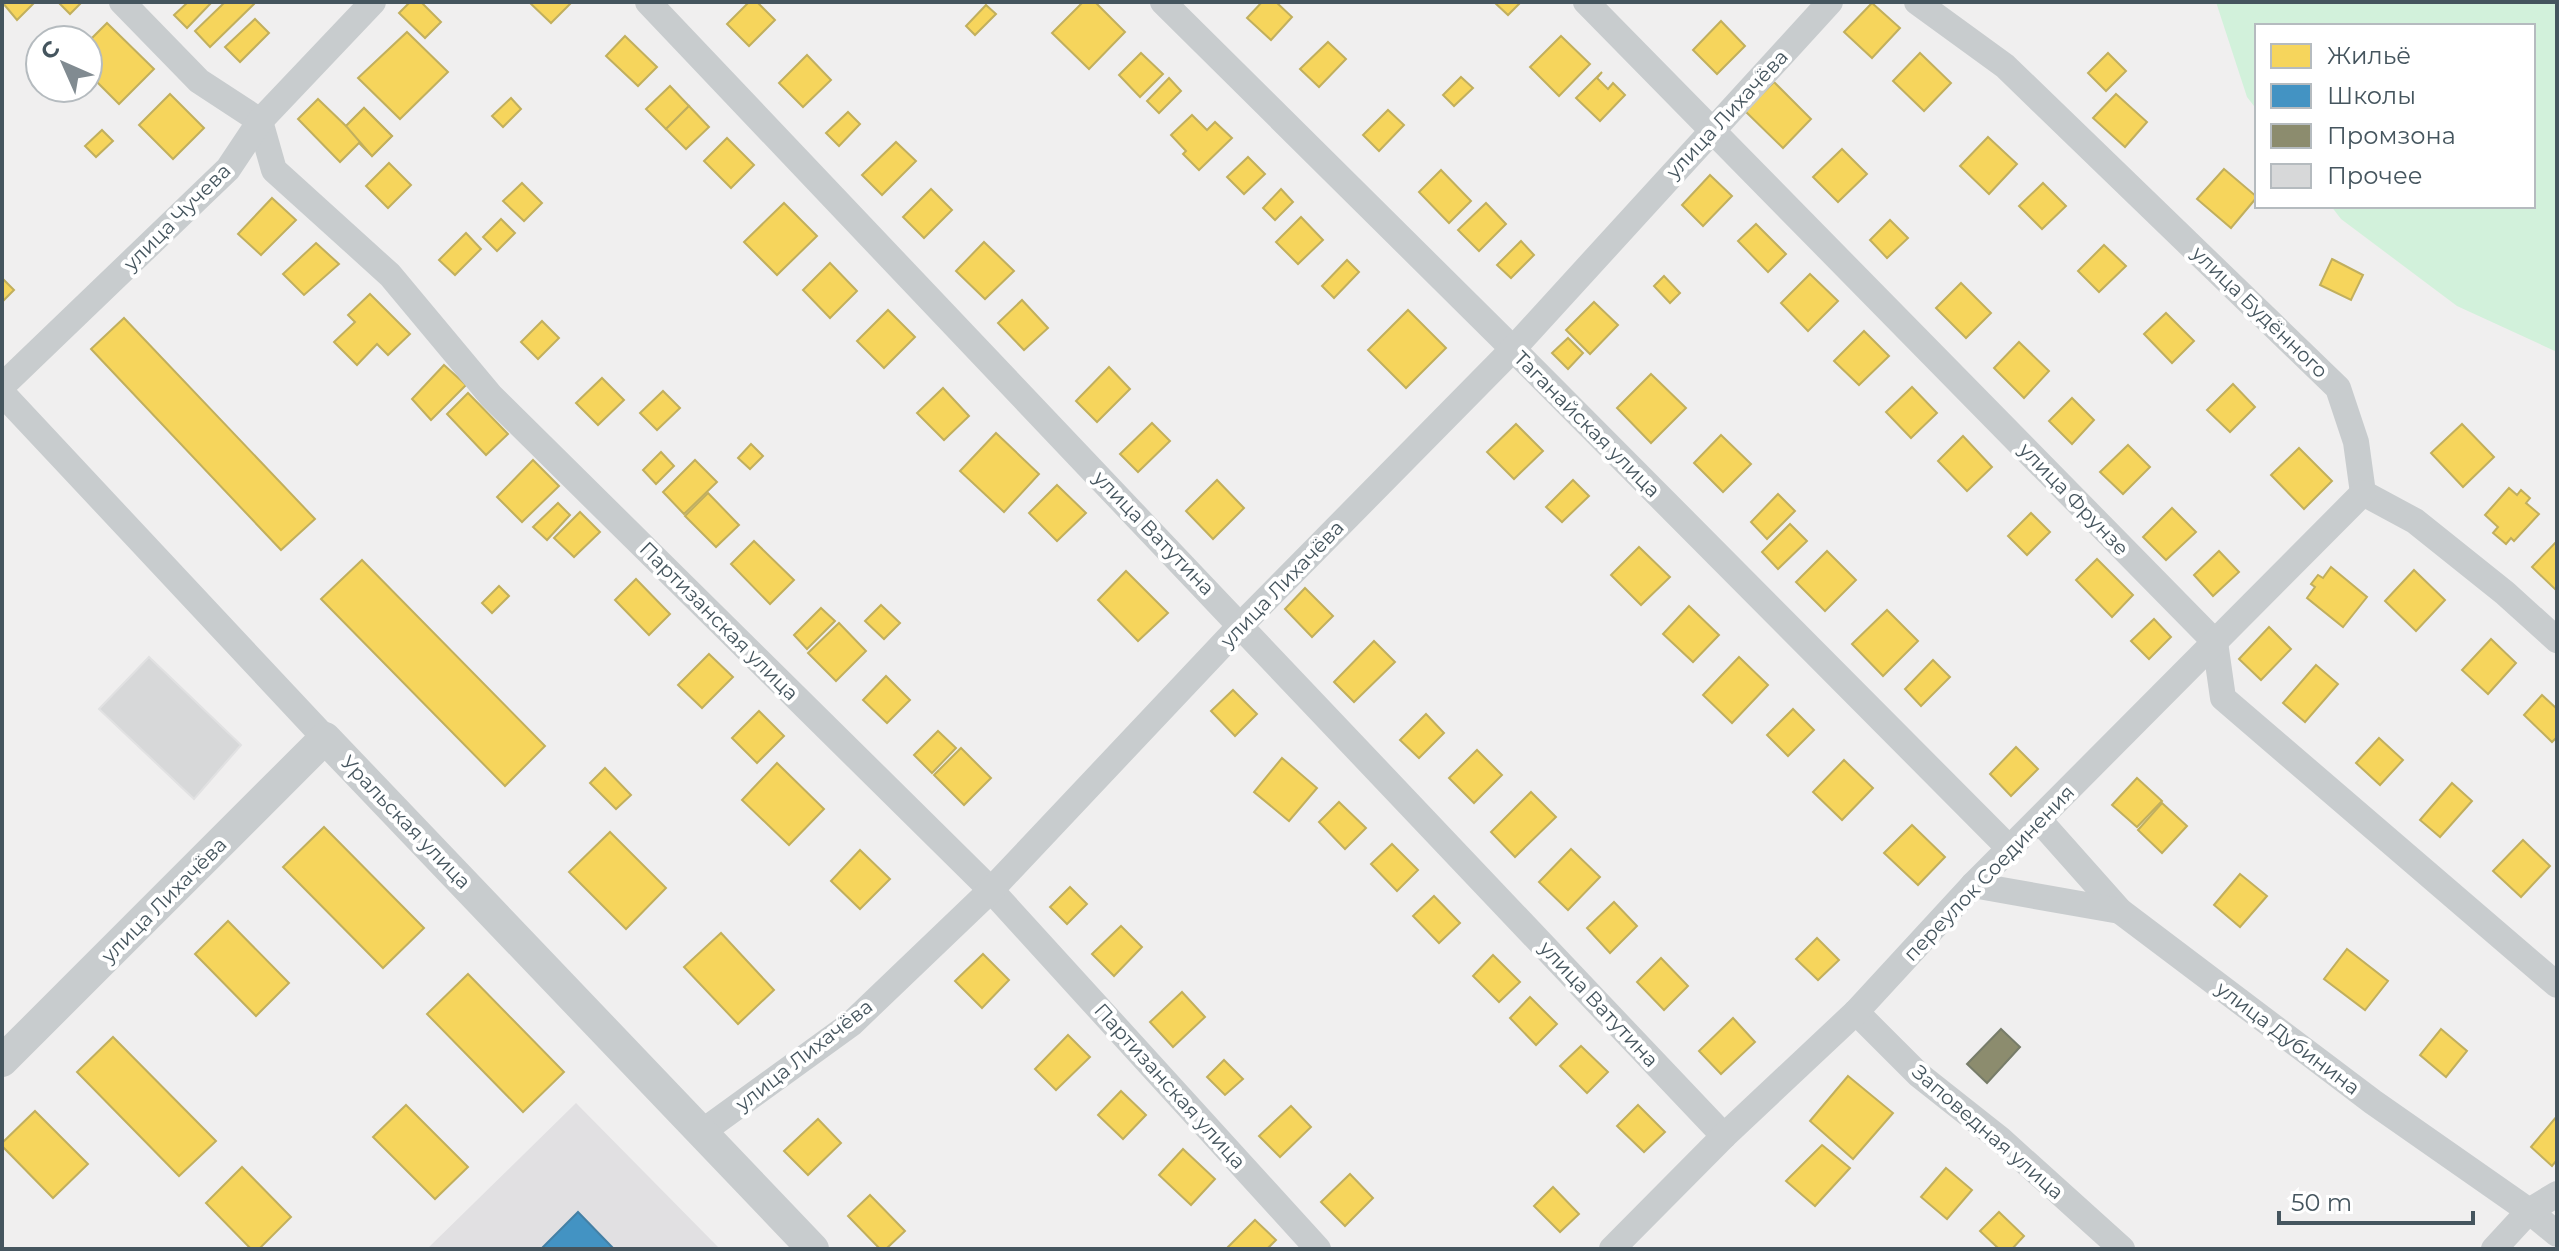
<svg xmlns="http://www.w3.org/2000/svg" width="2559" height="1251" viewBox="0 0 2559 1251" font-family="Montserrat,sans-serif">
  <rect width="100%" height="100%" fill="#f0efef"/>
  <polygon fill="#e1e0e2" points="576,1103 720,1249 427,1249"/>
  <polygon fill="#d2f1db" points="2216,2 2557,2 2557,352 2457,306 2341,219 2331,206 2533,206 2533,26 2257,26 2257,110 2247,97"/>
  <g fill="#f6d55c" stroke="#c1af5d" stroke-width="2">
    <polygon points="2,2 35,2 17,20"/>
    <polygon points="58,2 82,2 70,14"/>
    <polygon points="188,2 212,2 187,28 174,15"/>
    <polygon points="225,2 256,2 210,47 195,31"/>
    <polygon points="410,2 421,2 441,22 425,38 399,13"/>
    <polygon points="529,2 572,2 551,23"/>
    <polygon points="749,2 757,2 775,20 749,46 727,24"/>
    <polygon points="1083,2 1095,2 1125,32 1089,69 1052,33"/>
    <polygon points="1262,2 1276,2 1292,17 1271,40 1247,18"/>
    <polygon points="1494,2 1521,2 1508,15"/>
    <polygon points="1872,3 1900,28 1872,58 1844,32"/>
    <polygon points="986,5 996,14 975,35 966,26"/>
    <polygon points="255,19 269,33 240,62 225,47"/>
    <polygon points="1721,21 1745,46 1717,74 1693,50"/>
    <polygon points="107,23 154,69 119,104 88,73 88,42"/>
    <polygon points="407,32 448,72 400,119 358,78"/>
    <polygon points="625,36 657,67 638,86 606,56"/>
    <polygon points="1561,36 1590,64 1559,96 1530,67"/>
    <polygon points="1328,42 1346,59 1319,87 1300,69"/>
    <polygon points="1141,53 1163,74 1140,97 1119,75"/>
    <polygon points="1920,53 1951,83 1924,111 1893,81"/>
    <polygon points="2108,53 2126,71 2106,91 2088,73"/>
    <polygon points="807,55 831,80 803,107 779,83"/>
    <polygon points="1602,72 1597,78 1608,89 1613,83 1625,95 1600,121 1576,98"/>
    <polygon points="1461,77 1473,88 1454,106 1443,95"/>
    <polygon points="1169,78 1181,91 1159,113 1147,101"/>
    <polygon points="1774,82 1811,119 1783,148 1745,111"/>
    <polygon points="670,86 689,106 666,129 646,109"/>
    <polygon points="170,94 204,128 173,159 139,125"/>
    <polygon points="2116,94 2147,122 2125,147 2093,118"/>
    <polygon points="511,98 521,109 503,127 492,116"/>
    <polygon points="318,99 346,126 364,108 392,136 372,156 359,143 340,162 298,119"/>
    <polygon points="689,106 709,127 686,149 666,129"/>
    <polygon points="364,108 392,136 372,156 346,126"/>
    <polygon points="1388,110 1404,125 1379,151 1363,135"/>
    <polygon points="848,112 860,124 839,146 826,133"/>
    <polygon points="1192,115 1207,130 1215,122 1232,138 1199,170 1183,154 1186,151 1171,135"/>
    <polygon points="102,130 113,141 96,157 85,146"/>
    <polygon points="1988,137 2017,164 1989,194 1960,166"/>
    <polygon points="727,138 754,165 731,188 704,161"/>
    <polygon points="896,142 916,161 882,195 862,175"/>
    <polygon points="1842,149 1867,174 1838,202 1813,177"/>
    <polygon points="1248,157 1265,174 1244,194 1227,177"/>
    <polygon points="389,163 411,185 388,208 366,186"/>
    <polygon points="2224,169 2257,197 2231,228 2197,199"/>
    <polygon points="1441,170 1471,201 1449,223 1419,192"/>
    <polygon points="1710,175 1732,196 1703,226 1682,205"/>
    <polygon points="522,183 542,203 524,221 503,201"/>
    <polygon points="2043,183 2066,206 2042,229 2019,206"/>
    <polygon points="931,189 952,210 924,238 903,217"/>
    <polygon points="1281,189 1293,202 1275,220 1263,208"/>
    <polygon points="272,198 296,220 261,255 238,234"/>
    <polygon points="784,203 817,236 777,275 744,242"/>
    <polygon points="1486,203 1506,224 1479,251 1458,230"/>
    <polygon points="1301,217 1323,240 1298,264 1276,242"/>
    <polygon points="501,219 515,233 497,251 483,237"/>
    <polygon points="1890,220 1908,238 1887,258 1870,240"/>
    <polygon points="1756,224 1786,254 1768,272 1738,241"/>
    <polygon points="466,233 481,249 455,275 439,260"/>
    <polygon points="1521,241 1534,255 1511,278 1497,265"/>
    <polygon points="984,242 1014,271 985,299 956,271"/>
    <polygon points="316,243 339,264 304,295 283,274"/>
    <polygon points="2104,245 2126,266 2099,292 2078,271"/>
    <polygon points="2332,259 2363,275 2351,300 2320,285"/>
    <polygon points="1347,260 1359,272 1334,298 1322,286"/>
    <polygon points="830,263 857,291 830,318 803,290"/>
    <polygon points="1810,274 1838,301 1808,331 1781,303"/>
    <polygon points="1664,276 1680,293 1670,303 1654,286"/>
    <polygon points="2,278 14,290 2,302"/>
    <polygon points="1961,283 1991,313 1966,338 1936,308"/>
    <polygon points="370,294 410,334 388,355 377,344 357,365 334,342 355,322 348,315"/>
    <polygon points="1022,300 1048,328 1024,350 998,323"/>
    <polygon points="1594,302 1618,325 1590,354 1566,330"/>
    <polygon points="888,310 915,337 884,368 857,341"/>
    <polygon points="1408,310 1446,348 1406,388 1368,350"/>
    <polygon points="2166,313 2194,341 2172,363 2144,334"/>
    <polygon points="124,318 315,519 281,550 91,349"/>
    <polygon points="542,321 559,338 538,359 521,342"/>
    <polygon points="1864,331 1889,356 1859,385 1834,361"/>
    <polygon points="1568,338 1583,353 1568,369 1552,353"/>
    <polygon points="2019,342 2049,371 2024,398 1994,368"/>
    <polygon points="444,365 466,385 431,420 412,399"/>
    <polygon points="1109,367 1130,389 1097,422 1076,401"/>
    <polygon points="1651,374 1686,408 1651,443 1617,408"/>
    <polygon points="602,378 624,400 598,425 576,403"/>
    <polygon points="2233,384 2255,407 2230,432 2207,410"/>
    <polygon points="1912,387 1937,413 1911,438 1886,412"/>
    <polygon points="943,388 969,416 944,440 917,413"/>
    <polygon points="663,391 680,408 657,430 640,413"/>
    <polygon points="468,393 508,434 486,455 447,414"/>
    <polygon points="2072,398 2094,420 2072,444 2049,421"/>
    <polygon points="1152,423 1170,441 1138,472 1120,454"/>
    <polygon points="1516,424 1543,451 1514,479 1487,452"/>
    <polygon points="2462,424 2494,457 2463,487 2431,453"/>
    <polygon points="996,433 1039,474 1004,512 960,471"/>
    <polygon points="1721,435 1751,464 1723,492 1694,463"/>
    <polygon points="1963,436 1992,467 1967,491 1938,461"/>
    <polygon points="751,444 763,456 750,469 738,458"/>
    <polygon points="2128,445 2150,467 2123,494 2100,472"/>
    <polygon points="2299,448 2332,481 2304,509 2271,475"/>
    <polygon points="661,452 674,466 656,484 643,470"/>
    <polygon points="533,460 559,486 522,522 497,497"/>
    <polygon points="695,460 717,482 684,514 663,492"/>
    <polygon points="1217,480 1244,508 1213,539 1186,511"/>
    <polygon points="1573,480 1589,496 1562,522 1546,507"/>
    <polygon points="1057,485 1086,513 1057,541 1029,513"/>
    <polygon points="2509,488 2517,495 2521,490 2530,498 2526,503 2539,514 2514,541 2511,538 2506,544 2493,533 2498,527 2485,515"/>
    <polygon points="708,493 739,525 716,547 685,516"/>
    <polygon points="1778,494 1795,511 1767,539 1751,522"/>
    <polygon points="558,503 570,515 547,540 533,527"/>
    <polygon points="2172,508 2196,532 2166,560 2143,537"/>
    <polygon points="580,512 600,532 574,557 554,538"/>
    <polygon points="2031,513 2050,532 2027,555 2008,536"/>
    <polygon points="1790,524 1807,541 1778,569 1762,552"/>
    <polygon points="754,541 794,580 770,604 731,564"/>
    <polygon points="2557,541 2557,591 2532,567"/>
    <polygon points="1639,547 1670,577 1641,605 1611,575"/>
    <polygon points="1827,551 1856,580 1825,611 1796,582"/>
    <polygon points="2219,551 2239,572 2213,596 2194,575"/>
    <polygon points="2097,559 2133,595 2112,617 2076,580"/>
    <polygon points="362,560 545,746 505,786 321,599"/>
    <polygon points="2331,567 2367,597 2343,627 2307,598 2315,587 2311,584 2318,575 2323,578"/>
    <polygon points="2414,570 2445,600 2416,631 2385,601"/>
    <polygon points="1126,571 1168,613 1138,641 1098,600"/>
    <polygon points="636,579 670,614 649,635 615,600"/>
    <polygon points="499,586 509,596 492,613 482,603"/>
    <polygon points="1305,588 1333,616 1312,637 1285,609"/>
    <polygon points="881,605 900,623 884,639 865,621"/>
    <polygon points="1689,606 1719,635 1693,662 1663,634"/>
    <polygon points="821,608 835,621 807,649 794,635"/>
    <polygon points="1887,610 1918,641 1883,676 1852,644"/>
    <polygon points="2154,619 2171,637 2149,659 2131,641"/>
    <polygon points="839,623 866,651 836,681 808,653"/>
    <polygon points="2269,627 2291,649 2261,680 2239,659"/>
    <polygon points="2491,639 2516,663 2488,694 2462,670"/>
    <polygon points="1374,641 1395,662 1354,702 1334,682"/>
    <polygon points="709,654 733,677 702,708 678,685"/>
    <polygon points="1739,657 1768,685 1732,723 1703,695"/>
    <polygon points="1933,660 1950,677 1921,706 1905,689"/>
    <polygon points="2316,665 2338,684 2305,722 2283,703"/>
    <polygon points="886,676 910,700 887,723 863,700"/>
    <polygon points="1233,690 1257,714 1235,736 1211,711"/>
    <polygon points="2542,695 2557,709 2557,737 2552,742 2524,715"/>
    <polygon points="1793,709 1814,730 1788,756 1767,735"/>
    <polygon points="759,711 784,736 757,763 732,738"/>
    <polygon points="1426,714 1444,733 1419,758 1400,740"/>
    <polygon points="938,731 956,748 932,773 914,755"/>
    <polygon points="2379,738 2403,760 2380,785 2356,763"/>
    <polygon points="2016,747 2038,769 2011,796 1990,774"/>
    <polygon points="961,748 991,778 964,805 934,775"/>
    <polygon points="1477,750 1502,775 1474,803 1449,778"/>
    <polygon points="1282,758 1317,788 1289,821 1254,792"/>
    <polygon points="1844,760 1873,788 1842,820 1813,792"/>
    <polygon points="777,763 824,809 789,845 742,800"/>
    <polygon points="605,768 631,795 616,809 590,783"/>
    <polygon points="2137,778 2162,801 2137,827 2112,805"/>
    <polygon points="2452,783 2472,801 2440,837 2420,820"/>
    <polygon points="1531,792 1556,817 1515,857 1491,832"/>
    <polygon points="1339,802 1366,828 1345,849 1319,822"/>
    <polygon points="2162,803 2187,826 2162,853 2138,830"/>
    <polygon points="1912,825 1945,857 1918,885 1884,853"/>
    <polygon points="324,827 424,928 383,968 283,867"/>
    <polygon points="610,832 666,888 626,929 569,872"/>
    <polygon points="2523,840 2550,866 2521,897 2493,871"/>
    <polygon points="1392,844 1418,870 1397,891 1371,864"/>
    <polygon points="1571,849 1600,877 1568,910 1539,882"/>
    <polygon points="860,850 890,879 860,909 831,881"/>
    <polygon points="2240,874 2267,896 2240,927 2214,905"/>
    <polygon points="1070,887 1087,904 1067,924 1050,907"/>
    <polygon points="1434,896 1460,923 1439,943 1413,916"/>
    <polygon points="1614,902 1637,926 1610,953 1587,928"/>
    <polygon points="228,921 289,983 256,1016 195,954"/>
    <polygon points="1121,926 1142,947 1114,976 1092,954"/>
    <polygon points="721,933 774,990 738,1024 684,967"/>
    <polygon points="1817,938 1839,960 1818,980 1796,959"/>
    <polygon points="2347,949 2388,981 2365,1010 2324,979"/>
    <polygon points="983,954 1009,980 982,1008 955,981"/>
    <polygon points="1493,955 1520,982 1499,1002 1473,976"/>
    <polygon points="1661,958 1688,986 1664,1010 1637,982"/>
    <polygon points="468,974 564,1072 523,1112 427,1014"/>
    <polygon points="1182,992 1205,1017 1173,1047 1150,1022"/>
    <polygon points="1530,997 1557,1024 1536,1045 1510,1018"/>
    <polygon points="1733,1018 1755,1042 1721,1074 1699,1051"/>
    <polygon points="2441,1029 2467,1051 2446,1077 2420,1055"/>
    <polygon points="1068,1035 1090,1057 1056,1090 1035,1069"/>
    <polygon points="113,1037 216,1141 179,1176 77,1072"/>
    <polygon points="1581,1046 1608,1072 1587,1093 1560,1066"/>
    <polygon points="1224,1060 1243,1079 1225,1095 1207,1077"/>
    <polygon points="1848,1076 1893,1113 1853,1159 1810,1121"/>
    <polygon points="1121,1091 1146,1115 1123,1139 1098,1115"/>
    <polygon points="406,1105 468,1167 435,1199 373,1137"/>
    <polygon points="1638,1105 1665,1132 1644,1152 1617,1126"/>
    <polygon points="1291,1106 1311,1127 1280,1157 1259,1136"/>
    <polygon points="35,1111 88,1164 53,1198 2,1146 2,1143"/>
    <polygon points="2557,1116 2557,1160 2552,1166 2531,1147"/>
    <polygon points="818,1119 841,1143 808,1175 784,1151"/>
    <polygon points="1822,1145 1850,1168 1815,1206 1786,1181"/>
    <polygon points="1183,1149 1215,1179 1191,1205 1159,1175"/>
    <polygon points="242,1167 291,1217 259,1249 251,1249 206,1203"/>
    <polygon points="1946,1168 1972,1190 1947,1219 1921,1197"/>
    <polygon points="1350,1174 1373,1198 1345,1226 1321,1202"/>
    <polygon points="1553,1187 1579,1214 1560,1232 1534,1206"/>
    <polygon points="870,1195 905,1231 886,1249 880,1249 848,1216"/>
    <polygon points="1999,1212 2024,1236 2012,1249 1999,1249 1980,1231"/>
    <polygon points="1255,1220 1276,1240 1267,1249 1229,1249 1228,1247"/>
  </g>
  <polygon fill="#4393c3" stroke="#4480a5" stroke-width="2" points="578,1212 614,1249 545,1249 543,1247"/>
  <polygon fill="#8c8c6e" stroke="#777c69" stroke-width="2" points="2001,1029 2020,1047 1987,1083 1967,1064"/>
  <polygon fill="#d7d8d9" stroke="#e1e1e2" stroke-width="2" points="149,657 241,745 194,799 99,709"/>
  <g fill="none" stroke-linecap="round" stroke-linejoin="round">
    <g stroke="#c8ccce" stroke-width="26">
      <polyline points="122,2 199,81 260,121 274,170 390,275 491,396 991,890 1318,1249"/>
      <polyline points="648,2 1724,1136"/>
      <polyline points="1163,2 1513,349 2010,849"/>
      <polyline points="1586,2 2215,642 2223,698 2557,985"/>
      <polyline points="1917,2 2005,66 2338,388 2356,442 2363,493 2415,521 2505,593 2557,640"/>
      <polyline points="2,386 228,169 260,121 373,2"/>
      <polyline points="2,393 325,738"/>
      <polyline points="2039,820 2120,911 2373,1102 2529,1211 2557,1234"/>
      <polyline points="1973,885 2120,911"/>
      <polyline points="1856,1012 1919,1075 2000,1139 2122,1249"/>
      <polyline points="702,1132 851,1024 991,890 1241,625 1513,349 1830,2"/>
      <polyline points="1612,1249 1724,1136 1856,1012 1973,885 2363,493"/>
      <polyline points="2494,1249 2529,1211 2557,1194"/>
    </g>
    <polyline stroke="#c8ccce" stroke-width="32" points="2,1061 325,738 813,1249"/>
  </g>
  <g text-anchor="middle" stroke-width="8" stroke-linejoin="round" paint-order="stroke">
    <g font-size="20" fill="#45555e" stroke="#fff">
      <text transform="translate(1727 114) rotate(-47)" y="7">улица Лихачёва</text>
      <text transform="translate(177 217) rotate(-45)" y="7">улица Чучева</text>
      <text transform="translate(2260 312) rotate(44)" y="7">улица Будённого</text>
      <text transform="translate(1587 424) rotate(45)" y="7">Таганайская улица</text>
      <text transform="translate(2074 499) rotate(46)" y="7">улица Фрунзе</text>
      <text transform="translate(1154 533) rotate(46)" y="7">улица Ватутина</text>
      <text transform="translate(1282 584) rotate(-46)" y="7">улица Лихачёва</text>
      <text transform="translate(719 621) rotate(45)" y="7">Партизанская улица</text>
      <text transform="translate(406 822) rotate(46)" y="7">Уральская улица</text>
      <text transform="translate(1989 873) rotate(-46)" y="7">переулок Соединения</text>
      <text transform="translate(164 900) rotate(-45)" y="7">улица Лихачёва</text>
      <text transform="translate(1599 1004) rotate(47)" y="7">улица Ватутина</text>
      <text transform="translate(2288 1038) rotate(37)" y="7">улица Дубинина</text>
      <text transform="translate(804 1055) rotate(-38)" y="7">улица Лихачёва</text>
      <text transform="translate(1170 1086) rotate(48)" y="7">Партизанская улица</text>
      <text transform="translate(1988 1132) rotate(41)" y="7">Заповедная улица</text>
    </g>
  </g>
  <rect width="2559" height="1251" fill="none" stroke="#45555e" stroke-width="8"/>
  <rect x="2255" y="24" width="280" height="184" fill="#ffffff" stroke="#b5bbbf" stroke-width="2"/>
  <rect x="2271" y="44" width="40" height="24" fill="#f6d55c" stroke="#b5bbbf" stroke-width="2"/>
  <text x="2327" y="64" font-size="24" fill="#45555e">Жильё</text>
  <rect x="2271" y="84" width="40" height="24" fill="#4393c3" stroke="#b5bbbf" stroke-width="2"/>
  <text x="2327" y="104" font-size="24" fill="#45555e">Школы</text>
  <rect x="2271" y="124" width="40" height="24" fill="#8c8c6e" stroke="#b5bbbf" stroke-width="2"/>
  <text x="2327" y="144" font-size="24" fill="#45555e">Промзона</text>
  <rect x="2271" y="164" width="40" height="24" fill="#d7d8d9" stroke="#b5bbbf" stroke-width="2"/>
  <text x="2327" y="184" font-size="24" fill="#45555e">Прочее</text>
  <g transform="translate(64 64) rotate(315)"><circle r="38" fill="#ffffff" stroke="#b5bbbf" stroke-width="2"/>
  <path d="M0-6L14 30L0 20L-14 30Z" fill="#818b91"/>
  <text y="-12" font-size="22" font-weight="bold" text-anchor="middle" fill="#45555e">С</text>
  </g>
  <path d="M2279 1211v12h194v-12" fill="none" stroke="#45555e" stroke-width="4"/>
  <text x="2291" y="1211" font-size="24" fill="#45555e" stroke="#ffffff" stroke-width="6" paint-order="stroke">50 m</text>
</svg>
